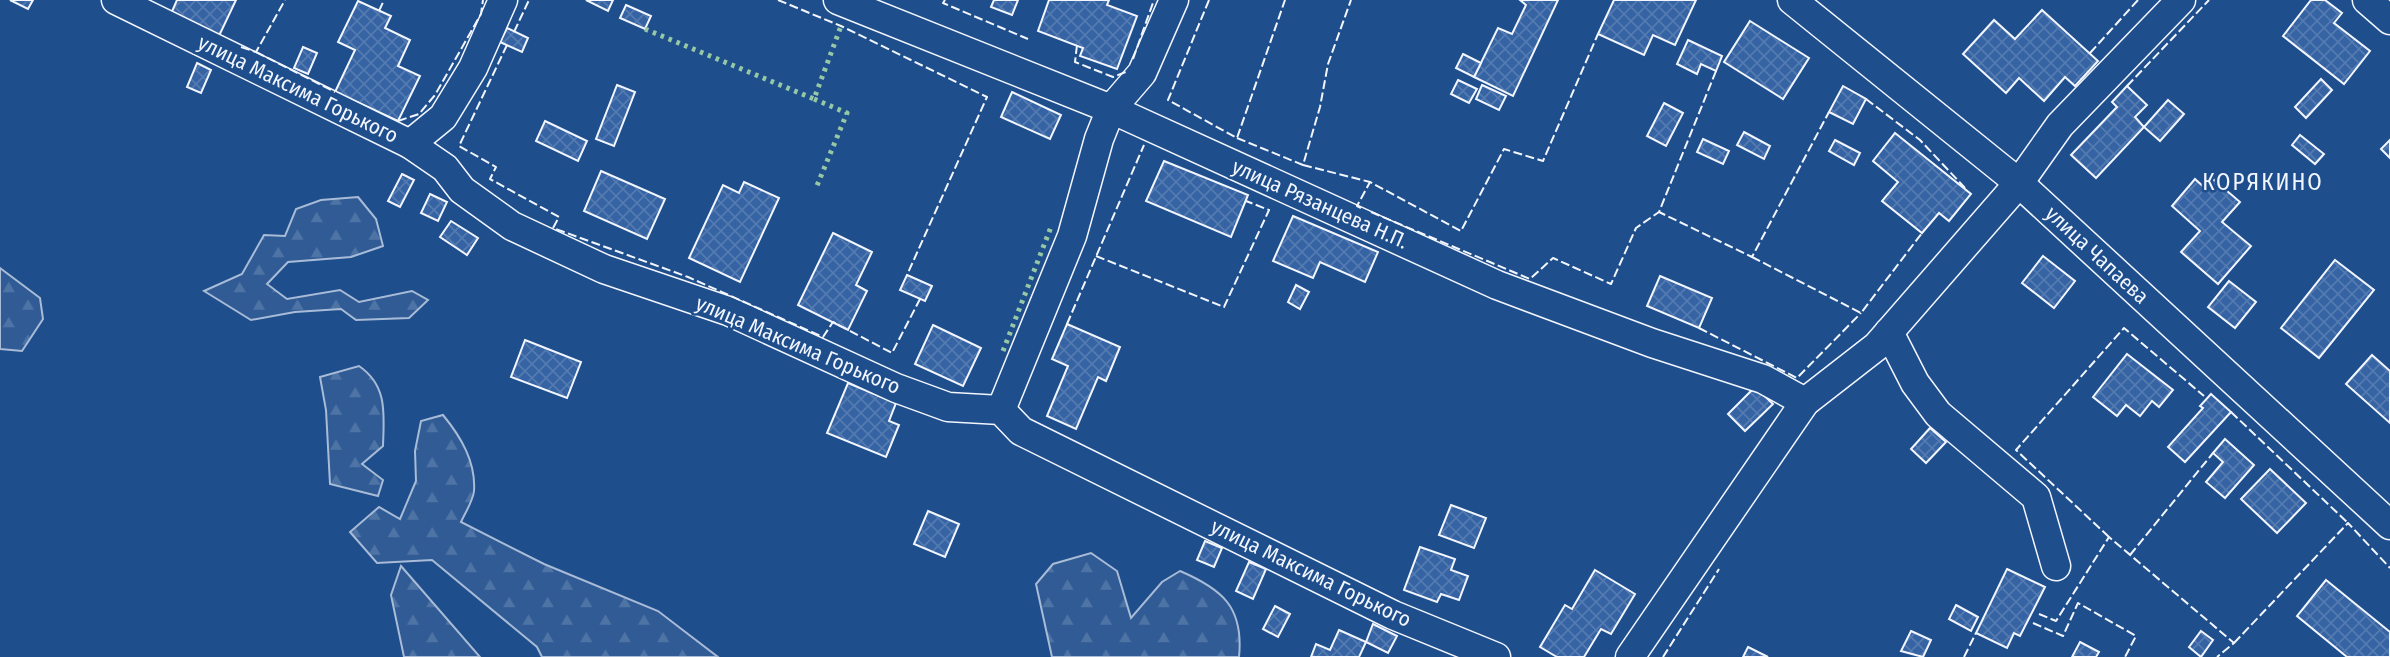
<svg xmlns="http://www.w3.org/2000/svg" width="2390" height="657" viewBox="0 0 2390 657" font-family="'Fira Sans Condensed',sans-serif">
  <defs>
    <pattern id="forest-firs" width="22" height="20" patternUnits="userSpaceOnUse" patternTransform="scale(1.75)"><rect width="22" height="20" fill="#305b95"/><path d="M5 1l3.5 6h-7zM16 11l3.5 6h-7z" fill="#4e73a5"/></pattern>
    <pattern id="building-cross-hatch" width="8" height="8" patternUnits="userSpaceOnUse" patternTransform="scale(1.75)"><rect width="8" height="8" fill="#3563a3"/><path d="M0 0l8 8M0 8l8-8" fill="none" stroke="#537ab1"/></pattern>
  </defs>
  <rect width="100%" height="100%" fill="#1f4e8c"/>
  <g fill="url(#forest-firs)" stroke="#a8bbd7" stroke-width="2">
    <polygon points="358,197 376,219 383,246 351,257 288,262 267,284 287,299 340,290 359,302 412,291 428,300 409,318 356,320 341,309 295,312 251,320 204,291 242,274 264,235 285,236 296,209 321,200"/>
    <polygon points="0,268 40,298 43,319 22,351 0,349"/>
    <path d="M359,366C388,386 384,414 383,446L362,464L383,480L378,496L330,484L326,410L320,377Z"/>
    <path d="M443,415C461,437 476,462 474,491C473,501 465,513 461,522L544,564L658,611L718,657H542L537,647L432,560L377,563L350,532L379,507L400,519L416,481L415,451L421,421Z"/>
    <path d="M1091,553L1117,571L1131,618L1162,582L1180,571C1222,589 1244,607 1239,657H1052L1036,584L1053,564Z"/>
    <polygon points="401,566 480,657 404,657 391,595"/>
  </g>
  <g fill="url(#building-cross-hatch)" stroke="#f2f6ff" stroke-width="2">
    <polygon points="10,0 33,0 28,9"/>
    <polygon points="177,0 236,0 218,38 170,16"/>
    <polygon points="586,0 613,0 608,11"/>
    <polygon points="994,0 1018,0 1012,15 991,7"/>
    <polygon points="1049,0 1109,0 1107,5 1137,16 1117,69 1080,56 1083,48 1038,31"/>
    <polygon points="1520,0 1558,0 1513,96 1474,77 1498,28 1512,34 1526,5"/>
    <polygon points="1614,0 1696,0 1675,45 1653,35 1644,55 1598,34"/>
    <polygon points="2311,0 2325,0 2342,13 2334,23 2370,51 2344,84 2283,36"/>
    <polygon points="358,1 391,16 385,28 410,40 398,66 420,76 398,121 335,92 355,50 338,42"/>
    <polygon points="626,5 651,16 645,29 620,18"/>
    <polygon points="2042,10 2098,61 2075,86 2065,77 2044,101 2019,78 2006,93 1963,54 1994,20 2015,39"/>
    <polygon points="1750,21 1809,58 1783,99 1724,62"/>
    <polygon points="507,28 528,38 522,52 500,42"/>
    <polygon points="1688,40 1722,56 1716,71 1701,64 1697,74 1677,64"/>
    <polygon points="303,47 317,53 308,74 294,68"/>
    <polygon points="1463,54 1481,63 1474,77 1456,68"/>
    <polygon points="197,63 211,70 201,93 187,87"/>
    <polygon points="2321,79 2332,90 2306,118 2295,107"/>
    <polygon points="1458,80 1477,89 1469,103 1451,94"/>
    <polygon points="617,85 635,92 614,146 596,139"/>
    <polygon points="1482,85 1506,96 1499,110 1476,99"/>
    <polygon points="1843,86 1866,99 1853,124 1829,112"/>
    <polygon points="2127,86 2147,105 2135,117 2144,127 2096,178 2071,155 2117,107 2112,102"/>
    <polygon points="1012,92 1061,115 1050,139 1001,117"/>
    <polygon points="2168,100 2184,114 2160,141 2144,127"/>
    <polygon points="1664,103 1683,113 1666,146 1647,136"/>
    <polygon points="545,121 587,141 578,161 536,141"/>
    <polygon points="1744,132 1770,146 1764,159 1737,145"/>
    <polygon points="1895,133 1971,194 1949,221 1939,213 1922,233 1882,201 1898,182 1873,161"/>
    <polygon points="2300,135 2324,154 2315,164 2292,145"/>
    <polygon points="1703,139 1729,151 1723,164 1697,152"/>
    <polygon points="1835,140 1860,153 1854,165 1829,151"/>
    <polygon points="2390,140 2390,158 2381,149"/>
    <polygon points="1164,161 1248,195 1231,237 1146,201"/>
    <polygon points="601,171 665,199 647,239 584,211"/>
    <polygon points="402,174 414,180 400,207 388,201"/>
    <polygon points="2195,179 2205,188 2213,179 2240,202 2222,222 2251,246 2218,284 2181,252 2200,231 2172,206"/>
    <polygon points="744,182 779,198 740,282 689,258 723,185 739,193"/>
    <polygon points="430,194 447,202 438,221 421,213"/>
    <polygon points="1293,216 1378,252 1365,282 1320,262 1313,278 1273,261"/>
    <polygon points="451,221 478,238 467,255 440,237"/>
    <polygon points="833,233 872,252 856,285 867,291 848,330 798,305"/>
    <polygon points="2043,256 2075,281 2054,308 2022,283"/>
    <polygon points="2335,260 2374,290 2319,358 2281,328"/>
    <polygon points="907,275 932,286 925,301 900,290"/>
    <polygon points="1660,276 1712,298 1699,328 1647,306"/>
    <polygon points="2229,281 2256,302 2235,328 2208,307"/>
    <polygon points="1296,285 1309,292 1300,309 1288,302"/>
    <polygon points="1067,324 1120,347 1106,381 1098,377 1076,429 1047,416 1068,366 1052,359"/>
    <polygon points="933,325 981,348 963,386 915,364"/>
    <polygon points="525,340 581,362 567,398 511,377"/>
    <polygon points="2127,354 2173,390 2159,407 2152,401 2140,416 2126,405 2117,416 2093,397"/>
    <polygon points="2372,355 2390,371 2390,423 2346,384"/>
    <polygon points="848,383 896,403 889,421 899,425 886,457 827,433"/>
    <polygon points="1755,387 1773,404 1745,431 1728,414"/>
    <polygon points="2211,394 2231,412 2185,462 2168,447 2203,408 2200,406"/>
    <polygon points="1930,428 1946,442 1926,463 1911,449"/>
    <polygon points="2225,439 2254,465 2225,498 2206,482 2223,462 2213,453"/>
    <polygon points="2270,469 2306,503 2277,533 2241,499"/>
    <polygon points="1451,505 1486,518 1474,548 1439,535"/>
    <polygon points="928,511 959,524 945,557 914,544"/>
    <polygon points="1205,541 1222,548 1214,567 1197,560"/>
    <polygon points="1420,547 1455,559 1451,570 1468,576 1459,600 1441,594 1437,602 1404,590"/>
    <polygon points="1249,562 1266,569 1253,599 1236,591"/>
    <polygon points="2007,569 2045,587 2020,636 2014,633 2007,648 1976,633"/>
    <polygon points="1595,570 1635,594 1611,634 1601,629 1584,657 1557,657 1540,647 1565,605 1572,609"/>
    <polygon points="2326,580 2390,632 2390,657 2347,657 2297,616"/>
    <polygon points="1956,605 1978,617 1971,631 1949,619"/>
    <polygon points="1275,606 1290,614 1278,637 1263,629"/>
    <polygon points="1373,624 1397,636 1388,653 1366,642"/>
    <polygon points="1339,630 1366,642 1359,657 1311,657 1316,644 1330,650"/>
    <polygon points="1911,631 1931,640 1923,657 1901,651"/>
    <polygon points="2201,631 2213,640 2201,657 2189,647"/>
    <polygon points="2080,642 2099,652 2096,657 2072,657"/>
    <polygon points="1748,647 1768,657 1743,657"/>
  </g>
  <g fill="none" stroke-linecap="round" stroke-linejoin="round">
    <g stroke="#f2f6ff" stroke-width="31">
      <g id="street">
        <polyline points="116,0 410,144 445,168 462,190 512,226 604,269 728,311 896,388 948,407 1001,410 1021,431 1393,615 1496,657"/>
        <polyline points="838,0 1111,109 1497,285 1652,343 1763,379 1805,402"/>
        <polyline points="1792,0 2019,183 2390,525"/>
        <polyline points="2367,0 2390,20"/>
        <polyline points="410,144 443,117 473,68 503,0"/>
        <polyline points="1889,332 1915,383 1938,414 2036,497 2056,566"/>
        <polyline points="1001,410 1072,236 1099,139 1111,109 1142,73 1174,0"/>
        <polyline points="1630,657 1805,402 1877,346 2019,183 2060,125 2181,0"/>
      </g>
    </g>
    <use href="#street" stroke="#1f4e8c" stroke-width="28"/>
    <g stroke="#97c8a6" stroke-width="5" stroke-dasharray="3.5 5" stroke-linecap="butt">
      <polyline points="645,29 814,99 841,26"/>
      <polyline points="814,99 847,113 816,188"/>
      <polyline points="1003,351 1051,227"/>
    </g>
    <g stroke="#f2f6ff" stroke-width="2" stroke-dasharray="9 3.5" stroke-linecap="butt">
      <polyline points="778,0 841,26 987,97 907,275"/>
      <polyline points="945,0 943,3 1028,39"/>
      <polyline points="1209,0 1168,100 1237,138 1285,0"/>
      <polyline points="379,11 384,0"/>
      <polyline points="514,32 529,0"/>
      <polyline points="507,45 459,146 496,167 490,179 559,217 553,228 688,277 823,337 833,322 892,353 920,299"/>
      <polyline points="1077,45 1075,62 1113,77 1128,71"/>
      <polyline points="241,47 256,52 285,0"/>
      <polyline points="256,52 335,92"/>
      <polyline points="2090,53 2138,0"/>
      <polyline points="1133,59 1154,0"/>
      <polyline points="1716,71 1659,212 1752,257 1829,112"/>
      <polyline points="2127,86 2209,0"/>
      <polyline points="1866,99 1920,140 1965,188"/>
      <polyline points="398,121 419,114 435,95 481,14 483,0"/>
      <polyline points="1237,138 1303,165 1320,107 1328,64 1351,0"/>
      <polyline points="1303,165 1370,182 1461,231 1504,149 1543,161 1598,34"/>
      <polyline points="1361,208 1357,206 1370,182"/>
      <polyline points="1371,212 1530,279 1553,258 1611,284 1636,228 1659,212"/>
      <polyline points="1096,256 1224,307 1269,210 1246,201"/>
      <polyline points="1752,257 1861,313 1922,233"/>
      <polyline points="1067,324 1144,145"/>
      <polyline points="1699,328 1797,378 1861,313"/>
      <polyline points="2231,412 2348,523"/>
      <polyline points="2109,537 2016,450 2124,328 2204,396"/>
      <polyline points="2130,555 2213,453"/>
      <polyline points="2039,614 2056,621 2109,537 2234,643 2217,657"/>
      <polyline points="2033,623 2063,636 2078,603 2136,636 2125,657"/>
      <polyline points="2234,643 2348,523 2390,568"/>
      <polyline points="1663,657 1719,569"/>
      <polyline points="1964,657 1976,633"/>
    </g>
  </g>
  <g text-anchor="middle" stroke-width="5" stroke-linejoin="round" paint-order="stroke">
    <g font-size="21" fill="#f2f6ff" stroke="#1f4e8c">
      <text transform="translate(298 89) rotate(26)" y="7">улица Максима Горького</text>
      <text transform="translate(1320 204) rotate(24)" y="7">улица Рязанцева Н.П.</text>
      <text transform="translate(2097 255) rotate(43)" y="7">улица Чапаева</text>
      <text transform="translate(798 345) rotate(23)" y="7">улица Максима Горького</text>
      <text transform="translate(1311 573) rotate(26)" y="7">улица Максима Горького</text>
    </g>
    <g font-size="23" letter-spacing="2" fill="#f2f6ff" stroke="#1f4e8c">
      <text x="2263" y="190">КОРЯКИНО</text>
    </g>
  </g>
</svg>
